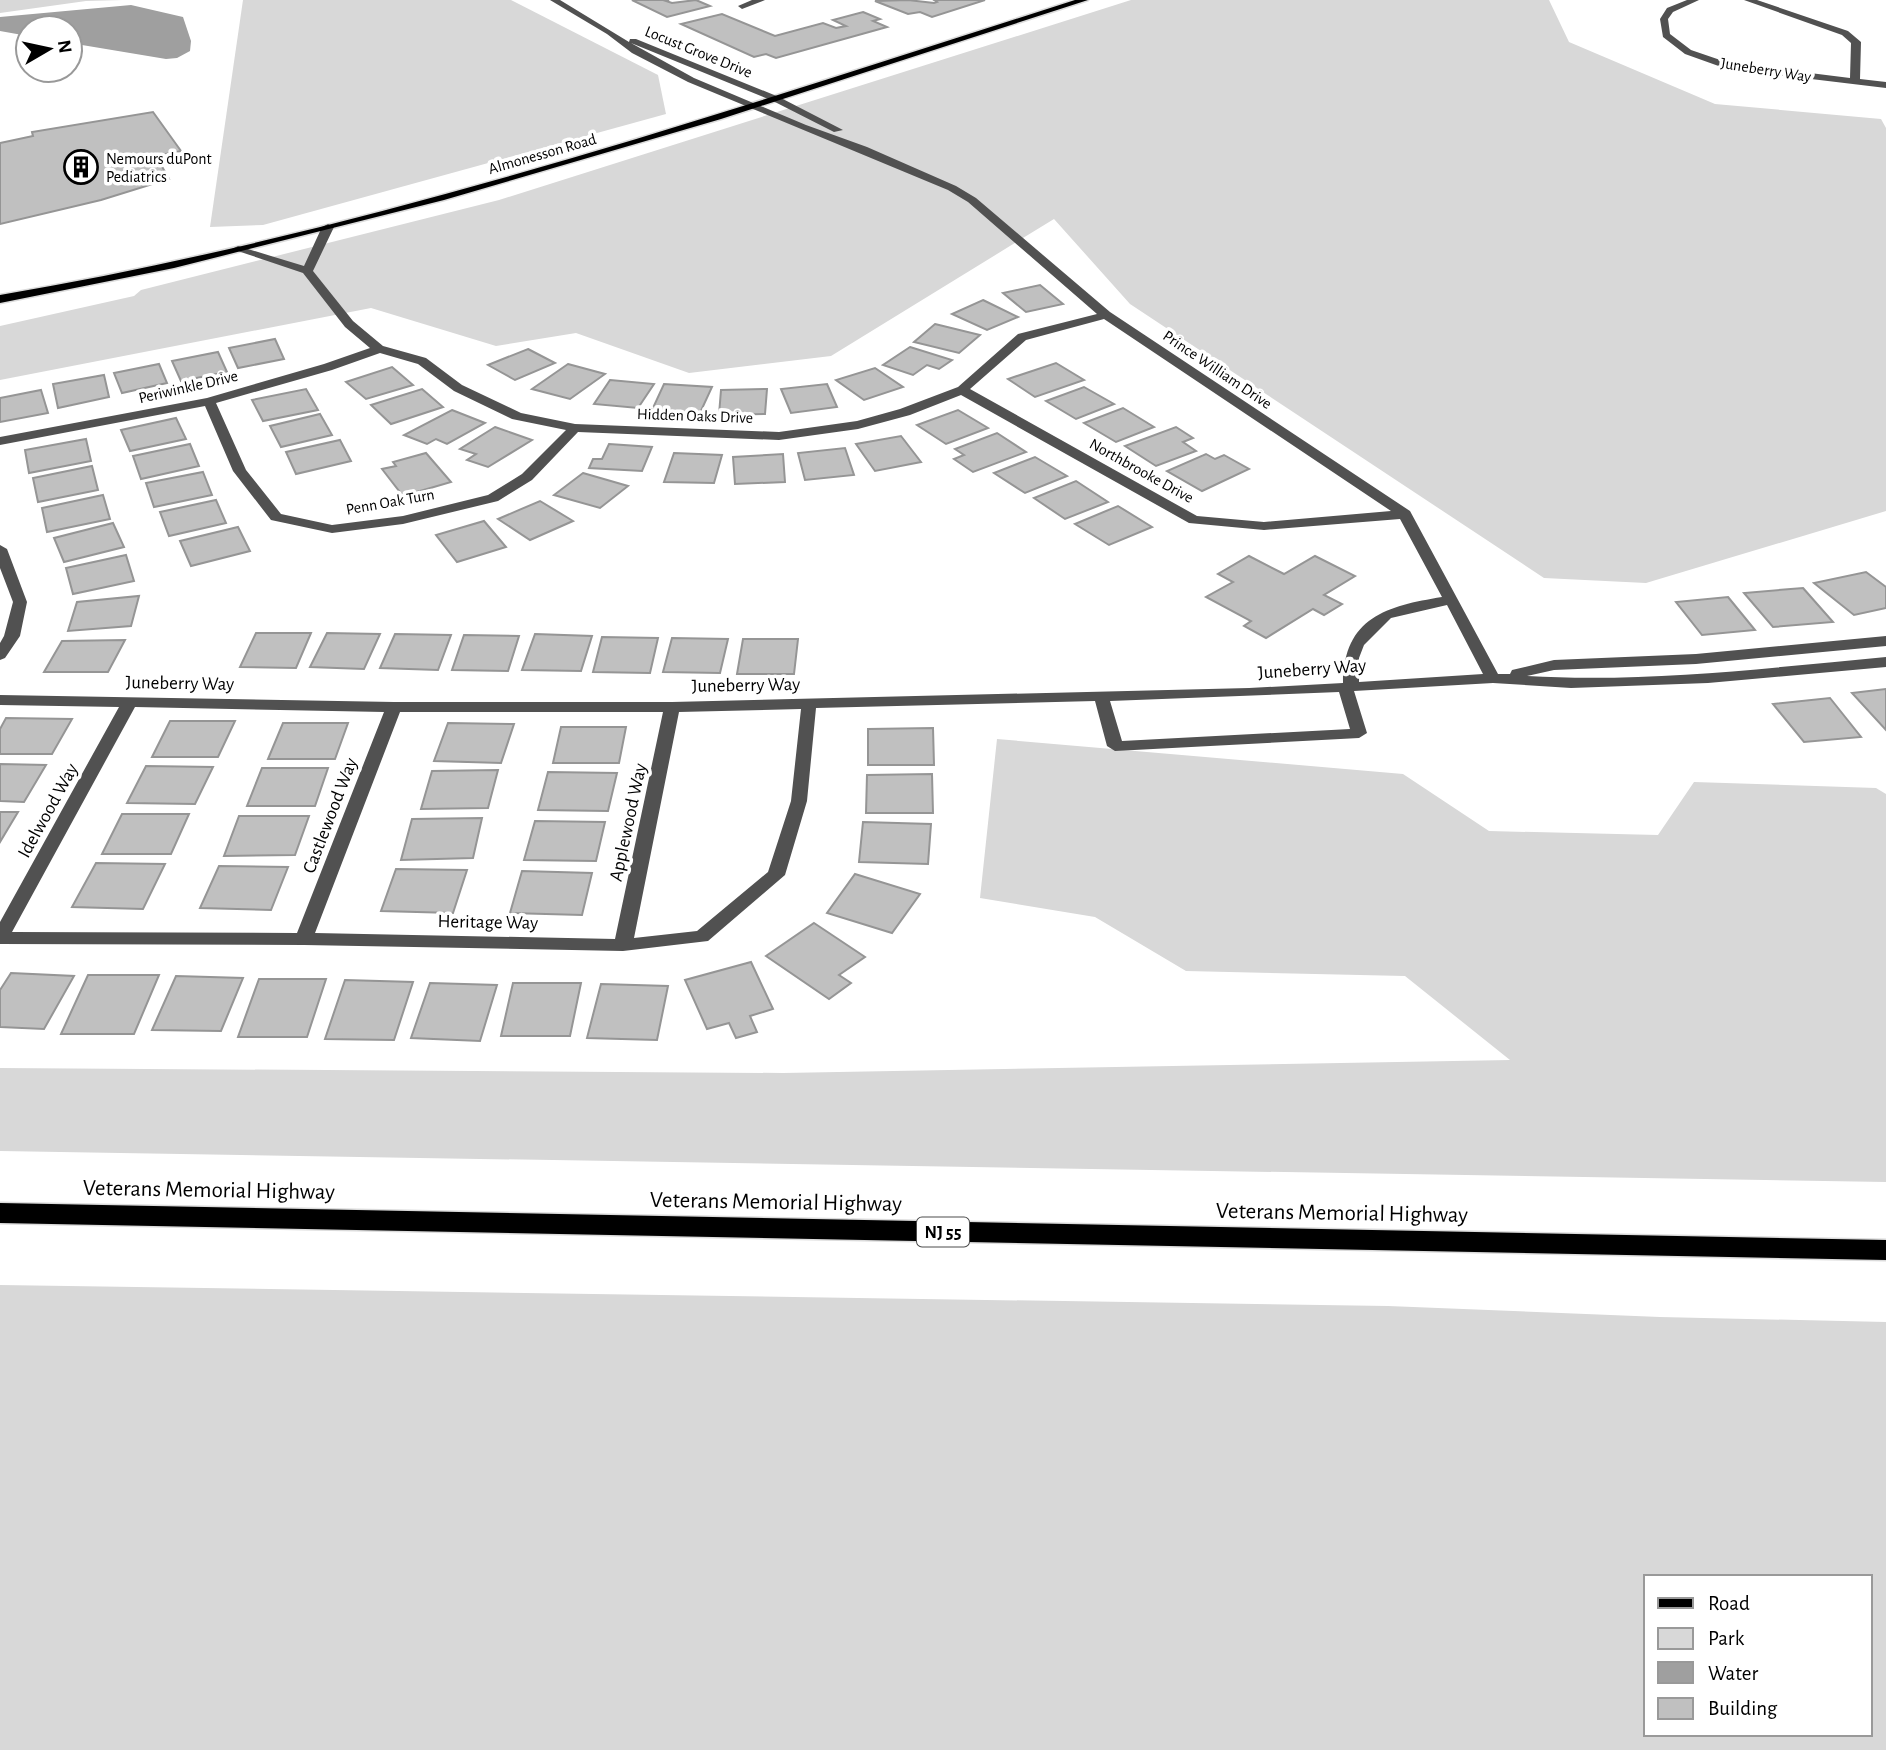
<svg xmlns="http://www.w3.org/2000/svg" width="1886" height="1750" viewBox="0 0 1886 1750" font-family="'Alegreya Sans',sans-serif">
  <rect width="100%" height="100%" fill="#fff"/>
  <g fill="#d8d8d8" fill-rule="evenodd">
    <polygon points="0,0 123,0 86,1 0,13"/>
    <polygon points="243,0 511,0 658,75 666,114 263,225 210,227"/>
    <polygon points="1131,0 1549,0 1569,42 1715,104 1881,119 1886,128 1886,511 1646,583 1544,578 1130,304 1054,219 831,356 689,373 576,333 496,346 371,308 0,380 0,326 134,296 141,290 499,200"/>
    <polygon points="997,739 1403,774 1489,831 1658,835 1694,782 1876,788 1886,794 1886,1182 0,1151 0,1068 783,1073 1510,1060 1405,976 1186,971 1095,917 980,898"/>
    <path d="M0,1285L1388,1306L1660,1317L1886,1322V1750H0ZM1646,1577H1870V1734H1646Z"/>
  </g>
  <polygon fill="#9f9f9f" points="131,5 183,17 191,41 190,51 177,58 166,59 70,43 70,28 28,28 28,36 0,31 0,17"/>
  <g fill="#c0c0c0" stroke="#959595" stroke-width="2">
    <polygon points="632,0 669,0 666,1 672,3 696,0 710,6 667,17"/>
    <polygon points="908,0 934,3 937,2 934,0 985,0 932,17 920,12 908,14 875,1"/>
    <polygon points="863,12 880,19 873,21 887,27 776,58 766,54 754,57 681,24 722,14 775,36 823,23 836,28 846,26 833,20"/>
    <polygon points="153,112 181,151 156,156 169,179 101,200 0,224 0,143 33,136 32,132"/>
    <polygon points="1040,285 1063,304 1026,312 1003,293"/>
    <polygon points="983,300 1018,317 987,330 952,314"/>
    <polygon points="935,324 980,335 959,353 914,342"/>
    <polygon points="275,339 284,359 238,368 229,348"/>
    <polygon points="910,347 952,360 939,369 927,365 913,375 883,365"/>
    <polygon points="528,349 555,363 515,380 488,365"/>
    <polygon points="218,352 227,372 181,381 172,361"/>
    <polygon points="1056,363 1084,380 1035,397 1008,379"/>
    <polygon points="159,364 167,383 122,393 114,373"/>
    <polygon points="568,364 605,374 570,399 532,389"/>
    <polygon points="392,367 413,385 366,399 346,382"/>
    <polygon points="875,368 903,387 864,400 836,380"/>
    <polygon points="104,375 109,397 58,408 53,384"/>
    <polygon points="610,380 654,384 638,408 594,404"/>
    <polygon points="664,384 712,387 700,413 652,410"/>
    <polygon points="827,384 837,407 791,413 781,389"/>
    <polygon points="1084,387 1114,404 1076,419 1046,401"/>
    <polygon points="306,389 318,410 263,421 252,400"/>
    <polygon points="422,389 443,407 391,424 371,405"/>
    <polygon points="767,389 765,414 719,415 721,390"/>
    <polygon points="41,390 48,413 0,422 0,398"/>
    <polygon points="1123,408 1154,427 1116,442 1084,423"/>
    <polygon points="452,410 485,423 447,444 436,439 427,444 404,435"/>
    <polygon points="958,410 988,428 946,444 917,425"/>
    <polygon points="320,414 332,435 281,447 270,426"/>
    <polygon points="176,418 186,439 130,451 121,430"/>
    <polygon points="495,427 532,440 488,467 467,460 476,454 460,449"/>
    <polygon points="1176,427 1193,438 1183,442 1196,451 1156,466 1125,446"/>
    <polygon points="997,433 1026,452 973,472 954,459 964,455 955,449"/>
    <polygon points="901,436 921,462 875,471 856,444"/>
    <polygon points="86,439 91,461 29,473 25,450"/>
    <polygon points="340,440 351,461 296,474 286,452"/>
    <polygon points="190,444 199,466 141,479 133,456"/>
    <polygon points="609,444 652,447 642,471 589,468 593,459 602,459"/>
    <polygon points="845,448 854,475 805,480 798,453"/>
    <polygon points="426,453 451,482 403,496 382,469 396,466 393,462"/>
    <polygon points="674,453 722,455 714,483 664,482"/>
    <polygon points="783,454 785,482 735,484 733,457"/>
    <polygon points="1206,454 1215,459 1224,455 1249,469 1202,491 1167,471"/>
    <polygon points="1035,457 1067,476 1025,493 994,473"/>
    <polygon points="92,466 98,490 38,502 33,478"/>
    <polygon points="203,472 212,495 154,507 146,483"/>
    <polygon points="583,473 628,486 600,508 554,495"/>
    <polygon points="1076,481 1108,502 1065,519 1034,498"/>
    <polygon points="103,495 110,519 47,532 42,508"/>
    <polygon points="216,500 226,523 169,536 160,512"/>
    <polygon points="540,501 573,521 530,540 498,519"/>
    <polygon points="1118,506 1152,527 1109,545 1075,524"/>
    <polygon points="484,521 506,547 457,562 436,535"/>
    <polygon points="113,523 124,547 64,562 54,538"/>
    <polygon points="238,527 250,551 191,566 180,541"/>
    <polygon points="126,555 134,581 73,594 66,568"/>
    <polygon points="1249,556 1284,574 1315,556 1355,576 1324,595 1342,604 1324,615 1313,609 1266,638 1244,626 1251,621 1206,597 1233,582 1218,574"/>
    <polygon points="1866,572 1886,587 1886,608 1854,615 1814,583"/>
    <polygon points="1803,588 1833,622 1773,627 1744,593"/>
    <polygon points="139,596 131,626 68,631 77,602"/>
    <polygon points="1728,597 1755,630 1702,635 1676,602"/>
    <polygon points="256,633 311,633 296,668 240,667"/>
    <polygon points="327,633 380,634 364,669 310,667"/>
    <polygon points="395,634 451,635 438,670 380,668"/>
    <polygon points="535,634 592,636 581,671 522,670"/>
    <polygon points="464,635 519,636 508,671 452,670"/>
    <polygon points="602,637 658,638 650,673 593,672"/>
    <polygon points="672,638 728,639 720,673 663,672"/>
    <polygon points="743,639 798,639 794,674 737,674"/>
    <polygon points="125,640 108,672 44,672 62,641"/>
    <polygon points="1886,689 1886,730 1852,693"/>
    <polygon points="1830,698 1861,737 1804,742 1773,704"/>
    <polygon points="6,718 72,719 52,754 0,754 0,729"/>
    <polygon points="170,721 235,721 218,757 152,757"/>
    <polygon points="283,723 348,723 335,759 268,759"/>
    <polygon points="448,723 514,724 501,763 434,761"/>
    <polygon points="561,727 626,727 619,763 553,763"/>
    <polygon points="933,728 934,765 868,765 868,729"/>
    <polygon points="0,764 46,765 24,802 0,801"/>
    <polygon points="146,766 213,767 195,804 127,803"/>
    <polygon points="262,768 328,768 315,806 247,806"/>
    <polygon points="498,770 488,808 421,809 432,771"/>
    <polygon points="548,772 617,773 608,811 538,810"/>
    <polygon points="932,774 933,813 866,813 867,775"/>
    <polygon points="0,812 18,812 0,842"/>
    <polygon points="122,814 189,814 171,854 102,854"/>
    <polygon points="239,816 309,816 295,855 224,856"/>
    <polygon points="482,818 473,858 401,860 412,819"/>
    <polygon points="535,821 605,822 596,861 524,860"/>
    <polygon points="863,822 931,824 928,864 859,862"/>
    <polygon points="96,863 165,864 143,909 72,907"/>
    <polygon points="219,866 288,867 271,910 200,908"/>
    <polygon points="396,869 467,870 453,913 381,911"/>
    <polygon points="522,871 592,873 582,915 510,913"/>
    <polygon points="855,874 920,894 892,933 827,913"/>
    <polygon points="814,923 865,957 839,975 851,983 829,999 766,956"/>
    <polygon points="751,962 773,1009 750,1016 757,1032 736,1038 729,1023 707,1029 685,980"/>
    <polygon points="11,973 74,976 44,1029 0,1027 0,990"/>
    <polygon points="88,975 159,975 134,1034 61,1034"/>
    <polygon points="176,976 243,978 221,1031 152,1030"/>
    <polygon points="259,979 326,979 307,1037 238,1037"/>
    <polygon points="345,980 413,982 394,1040 325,1039"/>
    <polygon points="430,983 497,985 480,1041 411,1038"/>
    <polygon points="513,983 581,983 570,1036 501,1036"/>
    <polygon points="601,984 668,986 657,1040 587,1038"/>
  </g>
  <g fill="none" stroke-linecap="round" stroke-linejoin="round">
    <g stroke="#dbdbdb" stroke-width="3">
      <path id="major" d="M1075,0H1088L721,119L444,200L174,268L0,303V295C366,233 722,113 1075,0Z"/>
    </g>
    <g stroke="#dbdbdb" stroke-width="3">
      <polygon id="highway" points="0,1203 1886,1240 1886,1260 0,1223"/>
    </g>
    <g fill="#515151" fill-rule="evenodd">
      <path d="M550,0H560L629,42L630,39H636L779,97L843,130L834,132L773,101L631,43L694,78L806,125L867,147L956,186L976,198L1110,312L1410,511L1498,674H1510L1512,670L1554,660L1696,654L1886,636V646L1696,664L1554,670L1527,676C1646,683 1767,668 1886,657V667L1708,683L1571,688L1493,683L1354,691L1367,733L1359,738L1115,751L1107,746L1095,701L816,708L807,801L785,875L708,941L623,951L304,945L0,944V922L119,707L0,705V695L394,702H672L1249,688L1343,683C1344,617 1387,606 1442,597L1400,519L1264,530L1189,523L961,395L910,415L858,429L779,440L578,432L532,480L498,501L403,524L332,533L271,520L233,471L205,406L0,445V437L207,398L324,364L370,348L345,327L303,273L232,249L238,246L304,266L322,227L328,224L334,227L313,271L353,321L383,346L426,358L462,385L521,413L575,424L779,432L857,421L900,409L958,387L1018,334L1097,314L968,202L948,190L688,82L632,53L607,34ZM1104,319L1391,511L1264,522L1197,516L970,389L1026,340ZM380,353L418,364L454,391L512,419L566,430L522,474L488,495L403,516L332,525L281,514L246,470L216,403L332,370ZM1447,605L1483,674L1359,682V658L1364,645L1391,618ZM1339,692L1350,729L1122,741L1110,701ZM135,707L384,712L297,933L12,932ZM801,709L791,801L768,872L697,931L634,938L679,712ZM400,712H663L615,939L315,933Z"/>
      <polygon points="752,0 765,0 742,9 738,6"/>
      <polygon points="1687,0 1699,0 1673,12 1668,19 1670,34 1691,50 1729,63 1850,78 1851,43 1842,35 1744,0 1757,0 1848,31 1861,42 1860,79 1886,82 1886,88 1727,69 1685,54 1663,37 1660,19 1667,8"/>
      <polygon points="0,545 7,549 27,602 20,636 5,658 0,660 0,643 4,636 13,602 0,568"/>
    </g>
    <use href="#major" fill="#000" fill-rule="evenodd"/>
    <use href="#highway" fill="#000" fill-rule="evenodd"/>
  </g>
  <defs>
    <g id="building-ring" transform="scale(1.75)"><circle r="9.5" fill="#fff" stroke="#000" stroke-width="1.5"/><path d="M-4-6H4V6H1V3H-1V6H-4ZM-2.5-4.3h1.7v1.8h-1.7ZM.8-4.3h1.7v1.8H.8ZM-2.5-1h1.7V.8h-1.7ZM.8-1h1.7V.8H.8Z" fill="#000"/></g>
  </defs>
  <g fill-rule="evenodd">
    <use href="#building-ring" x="81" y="167"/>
  </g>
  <g text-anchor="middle" stroke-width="7" stroke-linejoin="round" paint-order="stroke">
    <g font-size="16" fill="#000" stroke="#fff">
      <text transform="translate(699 51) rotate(22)" y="6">Locust Grove Drive</text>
      <text transform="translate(1766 69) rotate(9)" y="6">Juneberry Way</text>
      <text transform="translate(542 153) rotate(-16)" y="6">Almonesson Road</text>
      <text transform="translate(1218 369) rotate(34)" y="6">Prince William Drive</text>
      <text transform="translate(188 386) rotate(-13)" y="6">Periwinkle Drive</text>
      <text transform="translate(695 415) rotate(2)" y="6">Hidden Oaks Drive</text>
      <text transform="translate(1142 470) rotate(29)" y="6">Northbrooke Drive</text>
      <text transform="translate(390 501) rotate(-10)" y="6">Penn Oak Turn</text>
    </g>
    <g font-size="16" fill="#000" stroke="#fff" text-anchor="start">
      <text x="106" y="164">Nemours duPont<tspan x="106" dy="18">Pediatrics</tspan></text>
    </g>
    <rect fill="#fff" stroke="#4c4c4c" stroke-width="2" x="917" y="1217.5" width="52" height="29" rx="5"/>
    <g font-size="18" font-weight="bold" fill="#000">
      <text x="943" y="1238">NJ 55</text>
    </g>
    <g font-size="19" fill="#000" stroke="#fff">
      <text transform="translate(1312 668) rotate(-4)" y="7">Juneberry Way</text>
      <text transform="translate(180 682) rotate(1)" y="7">Juneberry Way</text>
      <text transform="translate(746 684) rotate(-1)" y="7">Juneberry Way</text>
      <text transform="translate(47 810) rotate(-61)" y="7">Idelwood Way</text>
      <text transform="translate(329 815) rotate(-69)" y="7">Castlewood Way</text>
      <text transform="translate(627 822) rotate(-78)" y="7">Applewood Way</text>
      <text transform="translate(488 921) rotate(1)" y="7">Heritage Way</text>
    </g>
    <g font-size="23" fill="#000" stroke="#fff">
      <text transform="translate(209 1189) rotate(1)" y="8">Veterans Memorial Highway</text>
      <text transform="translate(776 1201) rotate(1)" y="8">Veterans Memorial Highway</text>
      <text transform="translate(1342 1212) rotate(1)" y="8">Veterans Memorial Highway</text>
    </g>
  </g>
  <rect x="1644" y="1575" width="228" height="161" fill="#ffffff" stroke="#999999" stroke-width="2"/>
  <rect x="1658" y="1598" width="35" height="10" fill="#000000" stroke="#999999" stroke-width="2"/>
  <text x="1708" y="1610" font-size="21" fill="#000000">Road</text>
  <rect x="1658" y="1628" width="35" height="21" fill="#d8d8d8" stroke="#999999" stroke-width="2"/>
  <text x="1708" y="1645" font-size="21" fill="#000000">Park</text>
  <rect x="1658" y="1662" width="35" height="21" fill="#9f9f9f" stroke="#999999" stroke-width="2"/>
  <text x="1708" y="1680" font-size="21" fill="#000000">Water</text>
  <rect x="1658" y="1698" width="35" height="21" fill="#c0c0c0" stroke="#999999" stroke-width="2"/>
  <text x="1708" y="1715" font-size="21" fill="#000000">Building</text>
  <g transform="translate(49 49) rotate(81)"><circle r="33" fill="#ffffff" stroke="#999999" stroke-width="2"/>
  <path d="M0-5L12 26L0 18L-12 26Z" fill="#000000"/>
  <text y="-10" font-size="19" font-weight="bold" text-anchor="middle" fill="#000000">N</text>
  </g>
</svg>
